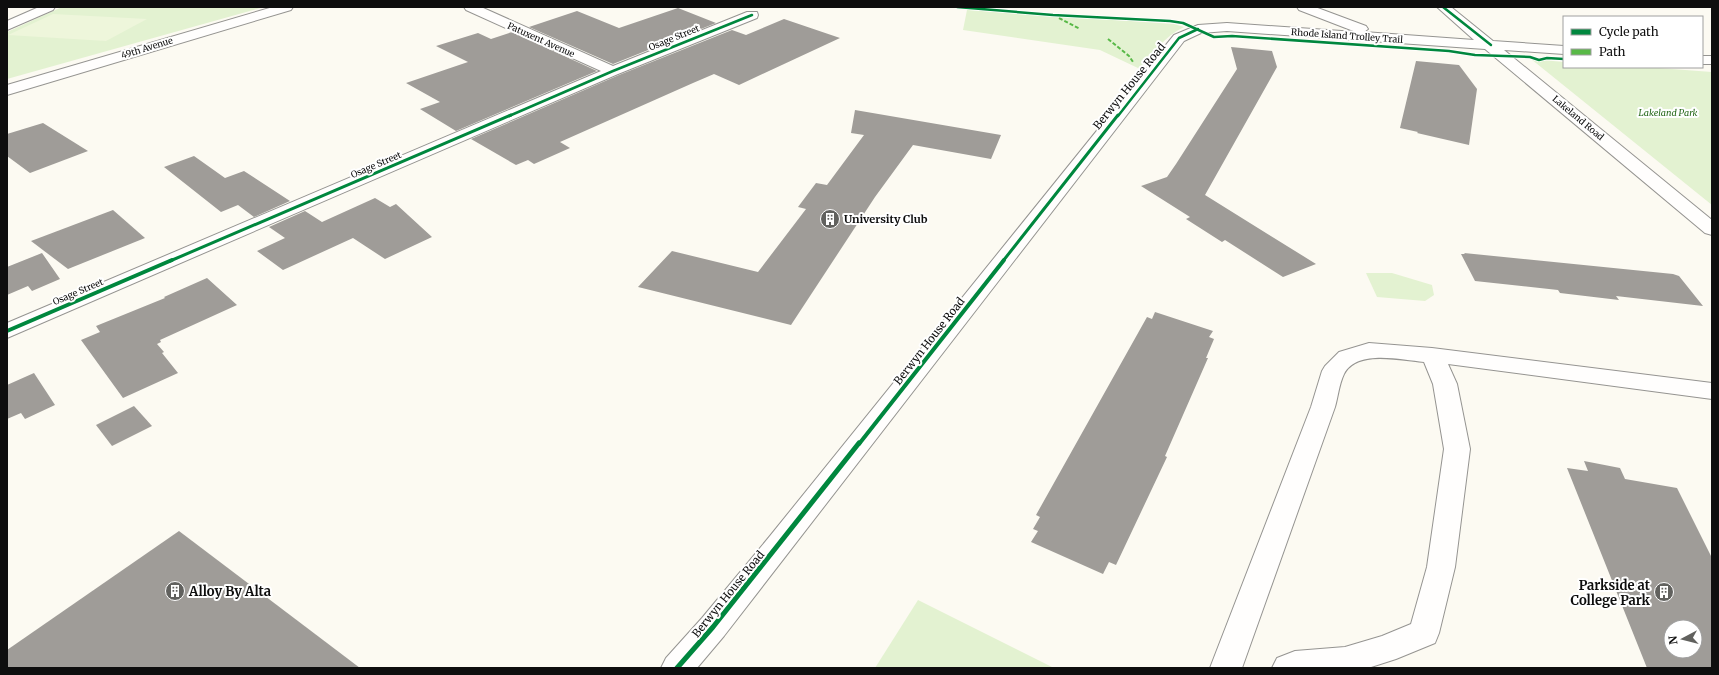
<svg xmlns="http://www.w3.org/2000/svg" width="1719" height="675" viewBox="0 0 1719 675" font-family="Merriweather,serif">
  <rect width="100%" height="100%" fill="#fcfaf2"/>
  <g fill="#e3f2d1">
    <polygon points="62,7 264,7 7,79 7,32"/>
    <path d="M967,10L1174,24L1184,27C1165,36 1153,53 1140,69L1100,50L963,30Z"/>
    <polygon points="1531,59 1564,62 1564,67 1645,67 1712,72 1712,205"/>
    <polygon points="1366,273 1392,273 1432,285 1434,295 1425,301 1377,297"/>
    <polygon points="918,600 1054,668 875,668"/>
  </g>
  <polygon fill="#eef6db" points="53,14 147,19 106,41 8,35"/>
  <g fill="#9f9c98" fill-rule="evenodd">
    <polygon points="678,8 716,23 613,64 529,27 577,11 619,28"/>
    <polygon points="784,19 840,38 739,85 714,74 693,83 560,142 570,148 534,164 528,160 516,165 471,139 619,75 732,30 746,35"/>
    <polygon points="512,32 597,71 456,131 420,109 440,102 406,83 468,62 436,46 478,33 491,39"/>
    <polygon points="1231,47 1272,51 1277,67 1205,195 1316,264 1283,277 1225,240 1222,242 1186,219 1190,217 1141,186 1167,177 1176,164 1237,69"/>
    <polygon points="1416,61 1459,65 1477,89 1469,145 1417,133 1418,132 1400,128"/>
    <polygon points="855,110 1001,135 991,159 913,145 875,197 791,325 638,287 672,251 758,272 806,209 798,207 816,183 827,185 864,135 851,133"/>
    <polygon points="43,123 88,151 30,173 7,156 7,134"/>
    <polygon points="194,156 225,178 244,171 290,201 254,217 238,205 221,212 164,167"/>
    <polygon points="375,198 390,207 396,204 432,237 385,259 353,238 283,270 257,251 285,238 269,227 305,211 322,222"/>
    <polygon points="113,210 145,238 68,269 31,241"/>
    <polygon points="42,253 60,279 32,291 28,286 7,295 7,267"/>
    <polygon points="1464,253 1673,274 1679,276 1703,306 1616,296 1619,300 1560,293 1558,290 1475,281 1461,254 1465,254"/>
    <polygon points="207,278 237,305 160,340 161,342 157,344 164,352 162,353 178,373 123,398 81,340 100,332 96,326 165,298 164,297"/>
    <polygon points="1155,312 1213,331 1209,337 1214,339 1206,358 1208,358 1165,456 1167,457 1116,565 1109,562 1103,574 1031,542 1038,531 1033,529 1040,517 1036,515 1147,317 1152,319"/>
    <polygon points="34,373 55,405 25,419 21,413 7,419 7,385"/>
    <polygon points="134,406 152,426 112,446 96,425"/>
    <path d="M1584,461L1620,468L1625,479L1677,488L1712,558V668H1647L1567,468L1588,471ZM1671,627H1695V651H1671Z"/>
    <polygon points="179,531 360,668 7,668 7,650"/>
  </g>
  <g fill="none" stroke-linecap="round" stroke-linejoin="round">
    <g stroke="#959491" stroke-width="2">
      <g id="minor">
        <polygon points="39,7 55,7 53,10 7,30 7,21"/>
        <polygon points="273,7 293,7 291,10 7,95 7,85"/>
        <polygon points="464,7 481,7 613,66 747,12 757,12 758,15 757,18 618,74 7,338 7,323 601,71 466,10"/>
        <polygon points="1297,7 1315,7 1366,26 1368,29 1364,32 1474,40 1437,7 1451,7 1493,41 1564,46 1564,54 1504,50 1712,220 1712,235 1705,233 1485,49 1227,31 1201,33 1184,41 724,636 697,668 661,668 666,658 702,618 770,536 1174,35 1198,25 1227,23 1356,32 1299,10"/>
        <rect x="1702" y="56" width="10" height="8"/>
        <path d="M1369,343L1432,348L1712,383V399L1448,364L1457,384L1470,449L1455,567L1439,633L1435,643L1396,659L1368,668H1272L1277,658L1295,651L1345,647L1382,636L1411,624L1427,567L1444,449L1433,384L1424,362C1401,360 1357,349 1344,374C1339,384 1338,397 1335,407L1242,668H1210L1311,407L1322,371L1325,366L1339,352Z"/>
      </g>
    </g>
    <use href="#minor" fill="#fffefd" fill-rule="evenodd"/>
    <g stroke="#58b947" stroke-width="2" stroke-dasharray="4 2" stroke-linecap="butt">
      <polyline points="1059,18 1080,29"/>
      <polyline points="1108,39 1129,56 1133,62"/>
    </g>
    <g stroke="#fff" stroke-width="4">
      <g id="cycleway-far3">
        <polyline points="957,7 1053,15 1170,21 1183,23 1214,37 1232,36 1449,51 1475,55 1530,57 1539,60 1547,58 1564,59"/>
        <polyline points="1443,7 1491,45"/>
        <polyline points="509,116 613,71 752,15"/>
        <polyline points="1118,116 1179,38 1198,29"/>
      </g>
    </g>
    <g stroke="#fff" stroke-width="5">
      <g id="cycleway-far2">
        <polyline points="170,261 511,115"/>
        <polyline points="1003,261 1118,115"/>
      </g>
    </g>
    <g stroke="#fff" stroke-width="6">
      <g id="cycleway-far1">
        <polyline points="7,331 172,260"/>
        <polyline points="859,444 1004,260"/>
      </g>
    </g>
    <g stroke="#fff" stroke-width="8">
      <polyline id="cycleway" points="677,668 713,627 859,443"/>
    </g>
    <use href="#cycleway-far3" stroke="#00873e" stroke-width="2.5"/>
    <use href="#cycleway-far2" stroke="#00873e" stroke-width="3"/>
    <use href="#cycleway-far1" stroke="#00873e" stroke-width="4"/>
    <use href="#cycleway" stroke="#00873e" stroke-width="5"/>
  </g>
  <defs>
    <g id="building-disc" transform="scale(1)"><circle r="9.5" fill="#61615e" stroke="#fff"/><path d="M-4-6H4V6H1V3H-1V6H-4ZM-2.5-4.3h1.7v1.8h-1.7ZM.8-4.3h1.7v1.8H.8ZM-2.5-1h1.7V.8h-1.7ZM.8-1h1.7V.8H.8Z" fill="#fff"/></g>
  </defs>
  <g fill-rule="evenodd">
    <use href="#building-disc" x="830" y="219"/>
    <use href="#building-disc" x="175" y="591"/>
    <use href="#building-disc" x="1664" y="592"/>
  </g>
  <g text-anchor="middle" stroke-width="4" stroke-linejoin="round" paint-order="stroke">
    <g font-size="9" fill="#0e0e0e" stroke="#fff">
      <text transform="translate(1347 36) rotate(4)" y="3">Rhode Island Trolley Trail</text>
      <text transform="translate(674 38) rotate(-22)" y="3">Osage Street</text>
      <text transform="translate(541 40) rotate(24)" y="3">Patuxent Avenue</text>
      <text transform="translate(147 48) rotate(-17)" y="3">49th Avenue</text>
      <text transform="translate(1578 118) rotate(40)" y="3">Lakeland Road</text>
      <text transform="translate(376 165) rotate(-23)" y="3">Osage Street</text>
      <text transform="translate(78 292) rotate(-23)" y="3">Osage Street</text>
    </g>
    <g font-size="9" font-style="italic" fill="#27691b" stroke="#fff">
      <text x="1668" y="116">Lakeland Park</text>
    </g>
    <g font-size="11" fill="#0e0e0e" stroke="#fff">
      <text transform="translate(1129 86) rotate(-51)" y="4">Berwyn House Road</text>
      <text transform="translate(929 341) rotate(-52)" y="4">Berwyn House Road</text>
      <text transform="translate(728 594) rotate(-51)" y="4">Berwyn House Road</text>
    </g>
    <g font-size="11" font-weight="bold" fill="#0e0e0e" stroke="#fff" text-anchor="start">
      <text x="844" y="223">University Club</text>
    </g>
    <g font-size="13" font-weight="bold" fill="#0e0e0e" stroke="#fff" text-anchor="end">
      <text x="1650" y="590">Parkside at<tspan x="1650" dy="15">College Park</tspan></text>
      <text x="189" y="596" text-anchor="start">Alloy By Alta</text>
    </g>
  </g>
  <rect width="1719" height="675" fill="none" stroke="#0e0e0e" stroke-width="16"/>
  <rect x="1563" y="16" width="140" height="52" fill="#ffffff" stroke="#9f9f9f"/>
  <rect x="1571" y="29" width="20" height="6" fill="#00873e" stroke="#9f9f9f"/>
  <text x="1599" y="36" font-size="12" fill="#0e0e0e">Cycle path</text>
  <rect x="1571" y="49" width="20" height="6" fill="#58b947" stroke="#9f9f9f"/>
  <text x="1599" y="56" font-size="12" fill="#0e0e0e">Path</text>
  <g transform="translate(1683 639) rotate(263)"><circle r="19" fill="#ffffff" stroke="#9f9f9f"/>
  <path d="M0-3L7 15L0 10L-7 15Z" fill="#61615e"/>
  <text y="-6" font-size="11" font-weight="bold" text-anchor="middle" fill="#0e0e0e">N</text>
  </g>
</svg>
